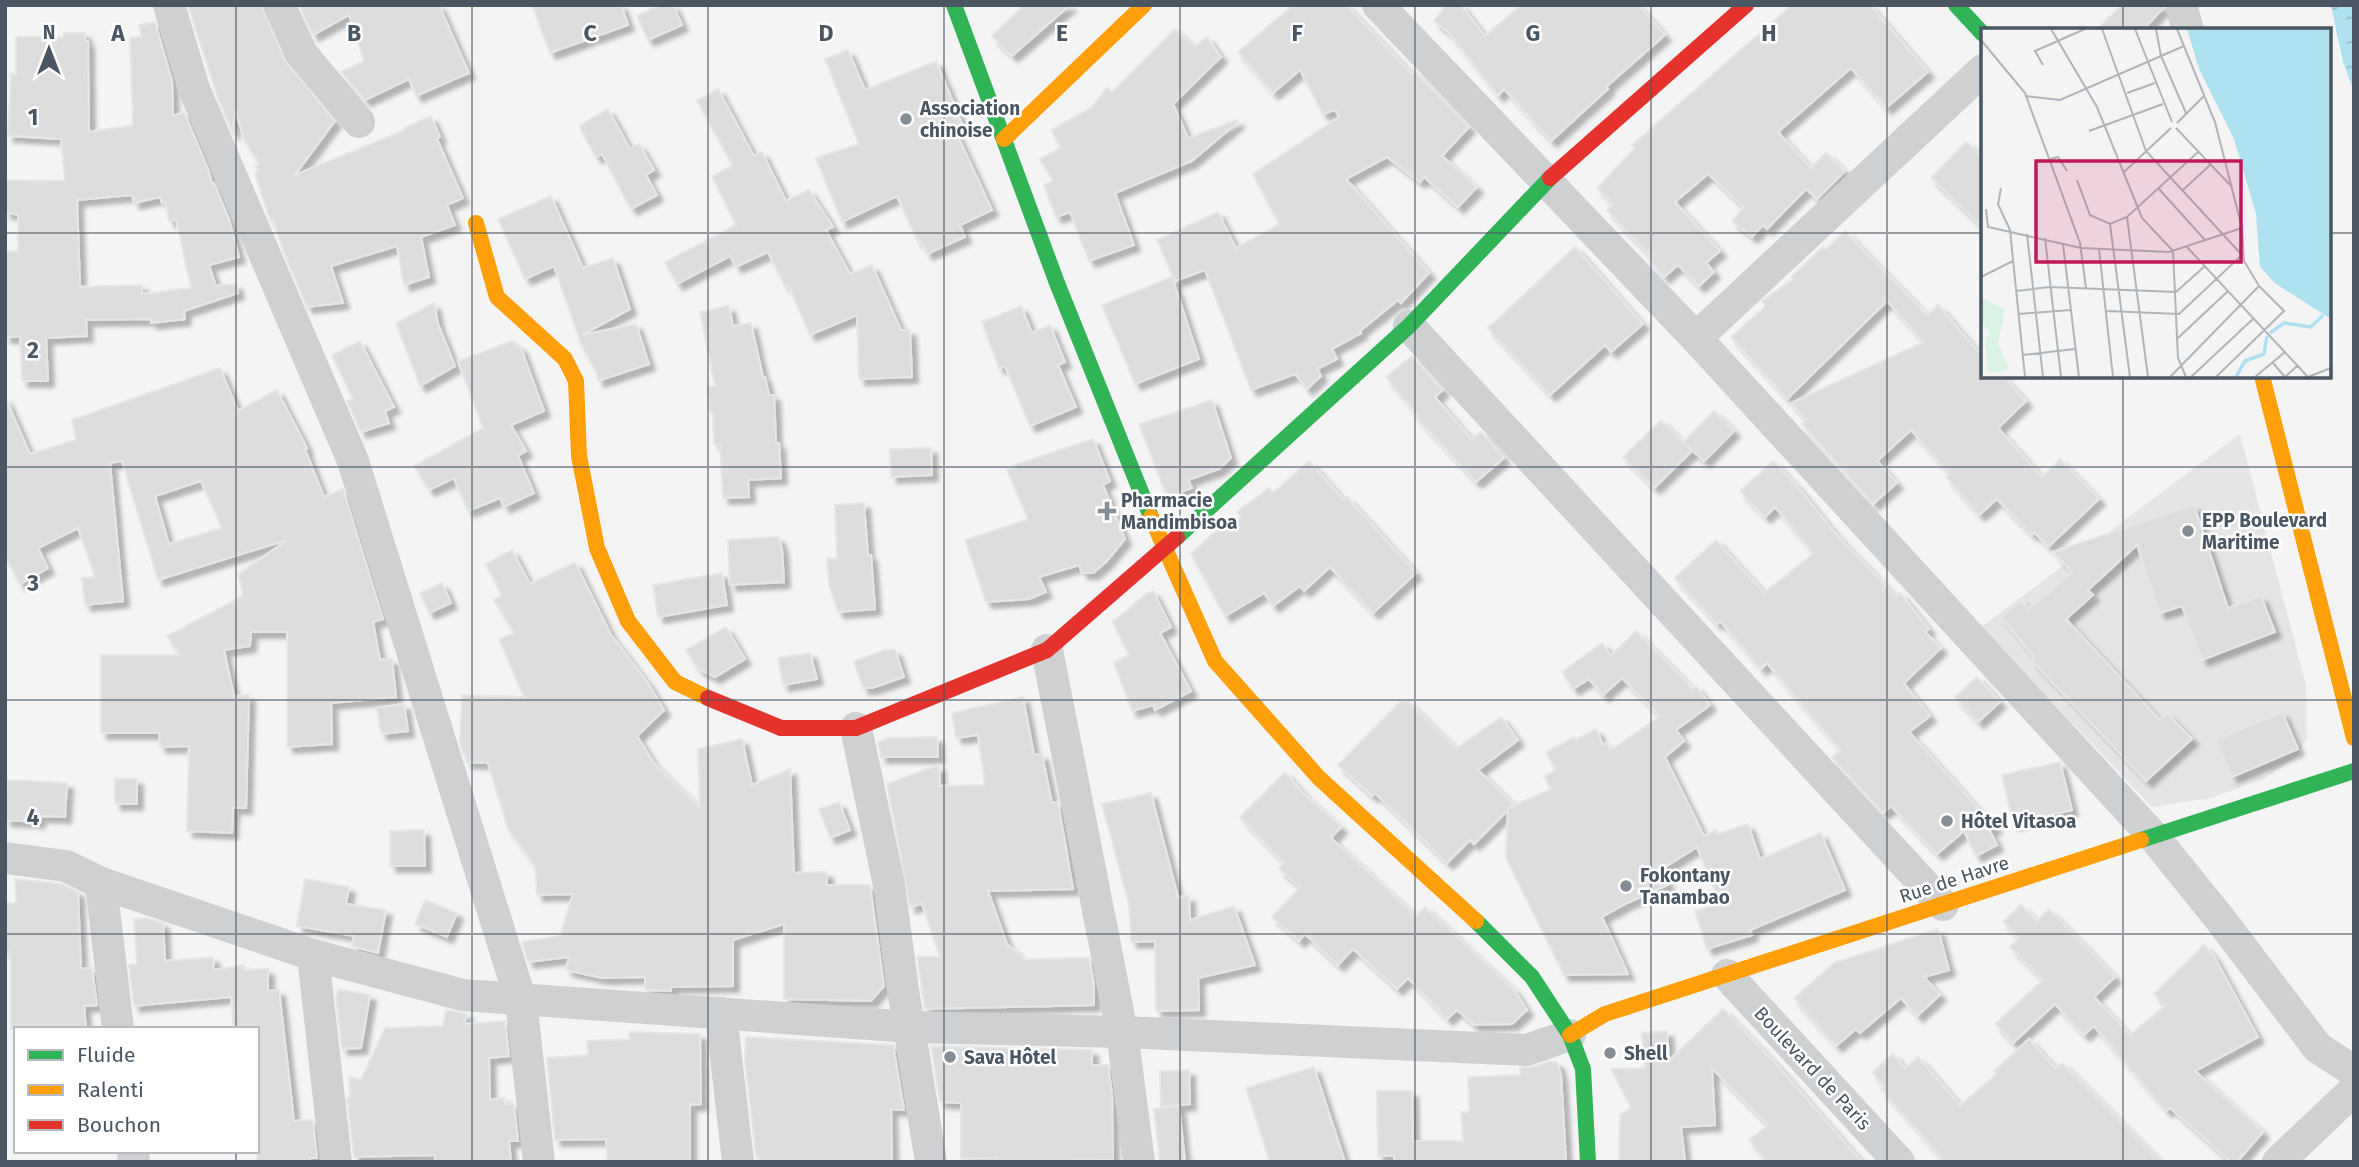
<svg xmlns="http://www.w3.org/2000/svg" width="2359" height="1167" viewBox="0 0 2359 1167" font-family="'Fira Sans',sans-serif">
  <defs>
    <pattern id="water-ripples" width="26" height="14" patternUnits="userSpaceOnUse" patternTransform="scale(1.75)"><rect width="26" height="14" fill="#aee2f0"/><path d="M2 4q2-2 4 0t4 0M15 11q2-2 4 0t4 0" fill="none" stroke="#90bac6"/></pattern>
    <filter id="shadow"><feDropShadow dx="6" dy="6" stdDeviation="2" flood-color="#0004"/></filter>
  </defs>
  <rect width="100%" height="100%" fill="#f4f4f4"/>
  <polygon fill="#e6e5e6" points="2240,434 2306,685 2307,738 2296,757 2266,778 2211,798 2152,807 1981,627"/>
  <polygon fill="url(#water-ripples)" points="2331,5 2354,5 2354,92 2343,62"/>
  <g fill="#ddddde" stroke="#e5e6e7" stroke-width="2" fill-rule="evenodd" filter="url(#shadow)">
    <polygon points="188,5 261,5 286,62 335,121 295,175 405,130 404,128 431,116 440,137 437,139 463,198 447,205 455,225 421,237 429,277 404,285 397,246 331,266 343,303 307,307 284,253 273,219 270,220 255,173 258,172 255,166 259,164 245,141 235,110 233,134 218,98"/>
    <polygon points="299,5 439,5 469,73 416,96 409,79 365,100 341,72 364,61 349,15 313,35"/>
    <polygon points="532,5 621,5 628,25 550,53"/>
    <polygon points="661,5 673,5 682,25 648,40 637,16"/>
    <polygon points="1024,5 1070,5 1012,56 992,36"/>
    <polygon points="1293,5 1346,5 1412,74 1415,72 1439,96 1469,127 1442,156 1477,187 1458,207 1424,177 1420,182 1387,157 1346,179 1429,273 1401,303 1398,300 1360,331 1361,333 1332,349 1337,359 1317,369 1321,376 1307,389 1295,374 1251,390 1205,270 1175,281 1157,240 1218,212 1236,248 1279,224 1253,174 1339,117 1335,110 1323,114 1300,70 1273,93 1238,52"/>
    <polygon points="1446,5 1461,5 1485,36 1521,5 1638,5 1665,35 1606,87 1608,89 1551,141 1504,89 1498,96 1449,33 1434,21"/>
    <polygon points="1792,5 1870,5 1928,72 1886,108 1851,68 1778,132 1811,168 1826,153 1845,171 1817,199 1806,189 1767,229 1763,225 1752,237 1732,221 1744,207 1708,174 1675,202 1720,251 1706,263 1714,272 1699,286 1678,265 1664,277 1649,260 1652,258 1607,210 1613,204 1597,188 1635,148 1632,145"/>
    <polygon points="2122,5 2163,5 2163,8 2143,30 2096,30"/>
    <path d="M155,22L172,81L173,116L184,112L209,172L212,184L214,183L229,219L239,257L209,265L216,286L236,284L238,293L184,311L185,319L151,323V319L86,320L87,336L46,338L48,381H22L20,337H5V252L18,251V215L5,212V180L65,181L61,139L8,136L11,74L16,75V37H64V33H85V41H88L89,132L133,125L130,38L142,37L139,25ZM132,195L134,203L160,197L162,203L165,202L169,221L176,219L191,288L142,294V285L80,287L77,200Z"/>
    <polygon points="1175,29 1194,47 1207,37 1221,57 1173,104 1188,138 1237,120 1238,122 1192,161 1115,193 1134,245 1089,261 1070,212 1056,217 1044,185 1053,181 1040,159 1061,148 1051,130 1091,108 1107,88 1112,92"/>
    <polygon points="848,50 865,90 936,61 963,126 955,130 992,210 960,225 965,237 927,254 921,241 918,242 897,196 842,222 816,158 859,144 825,59"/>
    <polygon points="718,89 754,156 762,152 786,201 809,190 833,227 826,230 850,274 872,265 901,330 910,330 912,377 859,379 857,315 810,335 788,284 785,286 768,252 736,267 730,256 677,284 665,262 736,225 712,176 733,166 697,101"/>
    <polygon points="608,109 630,149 639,144 654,170 646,175 657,195 631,209 602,154 596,157 579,126"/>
    <polygon points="1966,142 1983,158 1983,228 1931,178"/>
    <polygon points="551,196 583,268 613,258 630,309 582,335 636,324 649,364 598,381 596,371 581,344 554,266 525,279 498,219"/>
    <polygon points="1845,231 1927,315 1938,305 1983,357 1983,376 2003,376 2026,401 1998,428 2042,477 2060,459 2099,499 2048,547 2034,532 2032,535 1997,499 1979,515 1946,477 1950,474 1911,430 1877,461 1897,483 1873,504 1802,424 1807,420 1791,403 1924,342 1887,301 1787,399 1731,337 1766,306 1762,301 1793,279 1791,277 1823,247 1826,249"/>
    <polygon points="1575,247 1643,324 1611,352 1605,345 1550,395 1488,328"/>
    <polygon points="1172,277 1199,359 1135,384 1102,305"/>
    <polygon points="434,303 438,324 455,366 420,386 396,323"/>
    <polygon points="729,306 733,326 751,323 763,377 765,377 769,395 774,395 776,443 779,443 781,478 748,480 749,497 723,498 720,444 714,444 713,412 710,413 707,387 715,386 700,312"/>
    <polygon points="1021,306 1032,333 1050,325 1065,362 1058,365 1076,407 1030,426 1005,366 999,368 982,322"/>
    <polygon points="360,341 394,407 385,411 389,423 361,432 347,401 353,399 332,355"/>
    <polygon points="512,341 521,348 544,411 511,425 526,451 518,456 534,493 504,507 500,498 468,511 454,478 429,490 414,466 483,428 458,361"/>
    <polygon points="1412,356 1443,390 1435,397 1472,440 1481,432 1504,458 1476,482 1416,417 1418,416 1386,377"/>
    <path d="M220,368L238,411L277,390L307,448L305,449L324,497L343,489L383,619L373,622L380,660L392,659L396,697L331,703L332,744L287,747V632H251L250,646L224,650L234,696L249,695L246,808H233L232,833L187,831L189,746L160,747L159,733H101V655H180L167,636L243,596L239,574L287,540L158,580L122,461L110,463L123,601L85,605L82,578L95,577L78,528L38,548L48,568L20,584L5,556V397L30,454L76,440L72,420ZM201,481L222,528L169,544L155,496Z"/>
    <polygon points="1212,400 1231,458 1219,469 1188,480 1192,488 1167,497 1139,424"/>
    <polygon points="1714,411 1734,431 1704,461 1683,442"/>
    <polygon points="1661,420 1692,451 1654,488 1623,457"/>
    <polygon points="1093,439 1110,481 1103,485 1125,539 1106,562 1093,573 1082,573 1079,565 1039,577 1046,592 1029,599 986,602 965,540 1028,519 1007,470 1016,467 1014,465"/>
    <polygon points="931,448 932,475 891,477 890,449"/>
    <polygon points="1309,461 1344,500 1347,497 1416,573 1373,613 1330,567 1304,591 1300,586 1273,606 1264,593 1225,616 1191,554 1217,530 1241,517 1237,512 1243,507 1269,488 1273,493"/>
    <polygon points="1773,461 1797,486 1835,533 1896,597 1900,593 1929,629 1925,632 1941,648 1904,683 1930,716 1909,732 1996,828 1989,829 1997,845 1976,856 1964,831 1937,854 1891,806 1883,813 1832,758 1840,750 1767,663 1761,669 1720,621 1717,624 1675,578 1716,540 1764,593 1814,553 1775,507 1765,517 1740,491"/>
    <polygon points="864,503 868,555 871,555 875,609 838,612 829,585 827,558 837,558 835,505"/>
    <polygon points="2194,505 2228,608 2261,596 2275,632 2202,660 2182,606 2160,613 2137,545 2088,590 2093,595 2066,619 2160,720 2167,713 2192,739 2146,781 2032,661 2035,658 2001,617 2021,600 2029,609 2072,572 2053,552"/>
    <polygon points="778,537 782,549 784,582 730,585 728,540"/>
    <polygon points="512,550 530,584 575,562 611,635 648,683 664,710 637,736 654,763 700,808 698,749 742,739 752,785 790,769 794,873 827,872 827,885 870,885 884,986 871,1001 784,999 784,924 733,940 733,986 671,987 671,991 645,990 645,977 602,978 566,970 569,957 528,962 522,942 560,936 573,894 537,895 535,866 508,829 488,763 466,762 466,754 463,754 460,743 462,695 524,697 499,639 514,633 494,600 502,595 486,564"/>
    <polygon points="722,573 727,605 658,617 653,585"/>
    <polygon points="442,583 451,603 429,613 420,593"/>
    <polygon points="1153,591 1171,627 1160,633 1191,691 1155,710 1153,705 1132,711 1114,662 1129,655 1113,622 1144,595"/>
    <polygon points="726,627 745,659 715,677 698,669 686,650"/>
    <polygon points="1636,631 1693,689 1696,686 1710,705 1676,730 1684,741 1665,757 1704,836 1716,830 1718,834 1748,824 1760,859 1821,833 1845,890 1750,930 1752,935 1707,949 1695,911 1720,903 1697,847 1662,869 1668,885 1627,903 1602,917 1628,974 1564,975 1506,858 1508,810 1474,844 1470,840 1447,863 1375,793 1372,796 1338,765 1400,702 1409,702 1458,750 1457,748 1501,717 1518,740 1478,770 1513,804 1509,808 1551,789 1544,776 1556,770 1546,752 1574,737 1575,740 1596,729 1603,745 1607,743 1610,751 1660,716 1622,678 1603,695 1589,679 1573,689 1562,672 1602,643 1611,656"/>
    <polygon points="886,650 895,650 904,677 872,688 863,688 854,661"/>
    <polygon points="810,653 817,679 783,685 778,658"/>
    <polygon points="1977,677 2000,702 1978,722 1955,697"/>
    <polygon points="1023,697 1034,755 1042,754 1052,803 1058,802 1073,889 988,891 1007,944 1024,959 1089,958 1094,984 1094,1005 925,1009 917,957 940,957 922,904 910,907 887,784 939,765 940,786 985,785 978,735 956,738 952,713"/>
    <polygon points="404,704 408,731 381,734 377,708"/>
    <polygon points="2282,712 2298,749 2232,777 2216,740"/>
    <polygon points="937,737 938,757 881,757 878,743 888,738"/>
    <polygon points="2060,762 2072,810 2013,824 2002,775"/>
    <polygon points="1285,772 1304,794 1341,827 1331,838 1416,916 1425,907 1515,991 1527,1010 1512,1024 1474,1025 1457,1010 1447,1019 1408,978 1397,989 1353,949 1338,965 1305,934 1299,941 1272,917 1300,887 1279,869 1284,863 1240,817"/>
    <rect x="115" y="779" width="22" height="25"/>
    <polygon points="7,780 67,783 65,817 39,816 39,822 5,820"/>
    <polygon points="1151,793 1178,897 1189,896 1190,920 1234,906 1255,965 1198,978 1199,1010 1156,1011 1155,941 1131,942 1129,904 1102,804"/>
    <polygon points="839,802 850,830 830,838 819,809"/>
    <polygon points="424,830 425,866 390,866 390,831"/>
    <polygon points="15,879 61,884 78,892 81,969 92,968 97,1005 84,1006 86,1029 11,1029 11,962 9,952 5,952 5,903 16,903"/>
    <polygon points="305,879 349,887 346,904 386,910 378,953 352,946 354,936 297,926"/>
    <polygon points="425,900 457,913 447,937 415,924"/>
    <polygon points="2021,905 2037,921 2049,909 2115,977 2094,997 2130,1035 2166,1005 2154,994 2204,945 2214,956 2258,1037 2195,1071 2263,1132 2237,1162 2231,1162 2170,1108 2166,1111 2094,1026 2084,1035 2055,1004 2013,1043 1995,1024 2043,980 2010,947 2019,938 2003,922"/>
    <polygon points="146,918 163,923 165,961 213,957 214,970 244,965 245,970 268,969 268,991 279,990 294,1121 313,1120 317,1158 310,1158 310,1162 257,1162 257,1029 234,1029 231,997 134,1006 129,965 137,964 134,919"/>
    <polygon points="1938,929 1949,970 1924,977 1940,995 1917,1016 1901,998 1860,1033 1856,1029 1836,1046 1794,998 1834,963"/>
    <polygon points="338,989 370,995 361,1048 342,1049 336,998"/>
    <polygon points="1723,1009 1777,1065 1862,1162 1767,1162 1749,1140 1768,1125 1712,1068 1715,1125 1681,1127 1685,1162 1619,1162 1620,1115 1631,1107 1611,1069 1645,1068 1642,1033 1667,1031 1669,1060"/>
    <polygon points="446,1010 467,1014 464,1024 505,1021 509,1056 489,1058 490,1100 504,1098 505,1104 514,1104 518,1141 509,1141 511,1162 435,1161 435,1155 354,1157 347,1098 350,1098 349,1076 361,1080 385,1028 443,1026"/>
    <polygon points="629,1032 700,1034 701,1104 690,1105 690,1162 607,1162 606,1139 555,1140 547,1058 588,1055 587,1041 629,1039"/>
    <polygon points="746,1037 893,1045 904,1110 891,1109 892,1162 759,1162 759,1156 756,1156 745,1060"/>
    <polygon points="2029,1039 2056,1069 2062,1063 2161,1162 1945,1162 1881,1089 1884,1086 1872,1072 1893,1054 1905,1068 1918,1057 1960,1105 1997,1074 1994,1071"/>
    <polygon points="931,1046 1092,1050 1092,1065 1108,1065 1112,1095 1113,1160 997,1162 996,1158 961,1159 961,1103 940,1102"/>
    <polygon points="1548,1062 1557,1062 1561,1074 1566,1162 1394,1162 1394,1156 1378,1156 1377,1091 1412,1091 1413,1141 1463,1141 1461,1112 1469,1112 1468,1077 1520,1075 1520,1068 1533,1067"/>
    <polygon points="1314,1067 1345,1162 1270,1162 1246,1088"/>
    <polygon points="1189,1070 1190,1104 1161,1107 1160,1071"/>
    <polygon points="1179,1106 1185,1162 1160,1162 1154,1109"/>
  </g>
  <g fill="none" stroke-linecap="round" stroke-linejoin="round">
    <g stroke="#ced0d2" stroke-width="32">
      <polyline points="169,5 194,89 353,461 521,1001 539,1162"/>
      <polyline points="279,5 302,54 359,122"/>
      <polyline points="1378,5 1696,338 2153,836 2220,919 2318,1048 2354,1071"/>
      <polyline points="2181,5 2188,30"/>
      <polyline points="1409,326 1943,905"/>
      <polyline points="1696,338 1983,70"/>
      <polyline points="1047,650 1122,1032 1139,1162"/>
      <polyline points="856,728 889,885 903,990 931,1162"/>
      <polyline points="5,858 66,866 101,883 313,955 463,995 911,1027 1122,1032 1527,1050 1570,1035"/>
      <polyline points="101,883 118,1029"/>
      <polyline points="313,955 336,1162"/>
      <polyline points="1727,975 1899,1162"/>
      <polyline points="721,1013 738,1162"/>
      <polyline points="133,1151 134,1162"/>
      <polyline points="2278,1162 2354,1090"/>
    </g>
    <g stroke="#30b455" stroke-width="16">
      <polyline points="954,5 1057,283 1151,517"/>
      <polyline points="1956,5 1983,34"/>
      <polyline points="1177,537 1409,326 1550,178"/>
      <polyline points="2141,840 2354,771"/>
      <polyline points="1476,921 1532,977 1570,1035 1583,1069 1588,1162"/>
    </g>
    <g stroke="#ff9f0a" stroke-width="16">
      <polyline points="1004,139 1144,5"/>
      <polyline points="476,223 497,297 565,359 576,381 579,456 597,548 628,621 675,682 708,698"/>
      <polyline points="2262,376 2354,738"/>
      <polyline points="1151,517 1215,661 1319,778 1476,921"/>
      <polyline points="1570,1035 1605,1014 2141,840"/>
    </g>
    <g stroke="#e5322d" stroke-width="16">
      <polyline points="1550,178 1746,5"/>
      <polyline points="708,698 781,728 856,728 1047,650 1177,537"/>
    </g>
  </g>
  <path fill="none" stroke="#4a5661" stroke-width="2" stroke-opacity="0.55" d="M236,5V1029M472,5V1162M708,5V1162M944,5V1162M1180,5V1162M1415,5V1162M1651,5V1162M1887,5V1162M2123,5V30M5,233H1983M2329,233H2354M2123,376V1162M5,467H2354M5,700H2354M5,934H2354M236,1151V1162"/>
  <g fill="#868d94" stroke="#fff" stroke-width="2.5">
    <circle cx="906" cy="119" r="7"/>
    <path d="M1103.5 500.5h7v7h7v7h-7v7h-7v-7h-7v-7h7z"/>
    <circle cx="2188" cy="531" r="7"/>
    <circle cx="1947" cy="821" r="7"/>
    <circle cx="1626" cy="886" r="7"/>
    <circle cx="1610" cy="1053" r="7"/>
    <circle cx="950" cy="1057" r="7"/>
  </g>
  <g text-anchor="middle" stroke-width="5" stroke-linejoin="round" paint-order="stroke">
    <g font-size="19" font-weight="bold" fill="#4a5661" stroke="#fff" text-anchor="start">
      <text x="920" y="115">Association<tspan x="920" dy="22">chinoise</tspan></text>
      <text x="1121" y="507">Pharmacie<tspan x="1121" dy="22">Mandimbisoa</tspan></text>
      <text x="2202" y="527">EPP Boulevard<tspan x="2202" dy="22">Maritime</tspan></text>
      <text x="1961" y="828">Hôtel Vitasoa</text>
      <text x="1640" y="882">Fokontany<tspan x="1640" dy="22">Tanambao</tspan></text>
      <text x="1624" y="1060">Shell</text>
      <text x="964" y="1064">Sava Hôtel</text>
    </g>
    <g font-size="19" fill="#4a5661" stroke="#fff">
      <text transform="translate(1954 879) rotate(-18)" y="7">Rue de Havre</text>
      <text transform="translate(1813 1068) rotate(47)" y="7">Boulevard de Paris</text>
    </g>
  </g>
  <g transform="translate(1981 28)">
    <rect width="350" height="350" fill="#f4f4f4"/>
    <path d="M0,269L24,282L17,315L28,340L21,344H7L4,312L9,305L0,293Z" fill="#d9f2e3"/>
    <path d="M206,1H350V291L295,256L279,239L275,186L253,111L218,41Z" fill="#aee2f0"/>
    <path fill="none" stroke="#aee2f0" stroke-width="3.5" d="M289,305L303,295L330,299L342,287M255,349L264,333L283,326L286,308"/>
    <path fill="none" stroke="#b0b5b9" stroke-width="2" d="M70,1L116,79L161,190L192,223M121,1L165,123L261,227L198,286L125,283M154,1L191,94M175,1L180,28L205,85M196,1L234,94L261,200L263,233L278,258L303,283L235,349M0,12L44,65L99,215L105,260M62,37L54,23L104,1M146,65L174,55M44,68L79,72L203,18M196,95L223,68M195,100L250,158M108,103L182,76M69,131L77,129L86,143M142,145L190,100M96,152L109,187L129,196L146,189L217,124M20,160L17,176L29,202L44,349M178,161L224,212M202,162L229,137M5,181L7,199L100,220L188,224L261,200M146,189L167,349M129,196L149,349M46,206L62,349M64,210L80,349M82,216L98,349M205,218L327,349L350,340M118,221L132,349M192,223L197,330L205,349M0,249L32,233M35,263L69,259L195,264L224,238M37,286L90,282M197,310L247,263M42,327L94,321M292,335L304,349L317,337M189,349L278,258M210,349L273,290M274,349L304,324"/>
    <path fill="#c2185b" fill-opacity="0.15" stroke="#c2185b" stroke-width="3.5" d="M55,133H260V234H55Z"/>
    <rect width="350" height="350" fill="none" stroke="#4a5661" stroke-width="3.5"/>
  </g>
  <g font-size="23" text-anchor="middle" font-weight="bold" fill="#4a5661" stroke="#fff" stroke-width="5" stroke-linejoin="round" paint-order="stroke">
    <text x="118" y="41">A</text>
    <text x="354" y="41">B</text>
    <text x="590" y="41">C</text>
    <text x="826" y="41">D</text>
    <text x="1062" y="41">E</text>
    <text x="1297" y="41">F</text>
    <text x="1533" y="41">G</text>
    <text x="1769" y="41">H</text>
    <text x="33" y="125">1</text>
    <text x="33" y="358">2</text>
    <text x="33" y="591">3</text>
    <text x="33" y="825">4</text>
  </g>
  <rect width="2359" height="1167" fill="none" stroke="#4a5661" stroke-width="14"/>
  <rect x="14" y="1027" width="245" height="126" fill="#ffffff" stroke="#b7bbc0" stroke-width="2"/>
  <rect x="28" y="1050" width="35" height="10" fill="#30b455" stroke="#b7bbc0" stroke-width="2"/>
  <text x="77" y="1062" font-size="21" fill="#4a5661">Fluide</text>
  <rect x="28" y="1085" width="35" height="10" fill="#ff9f0a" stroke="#b7bbc0" stroke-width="2"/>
  <text x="77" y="1097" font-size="21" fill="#4a5661">Ralenti</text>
  <rect x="28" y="1120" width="35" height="10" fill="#e5322d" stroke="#b7bbc0" stroke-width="2"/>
  <text x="77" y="1132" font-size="21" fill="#4a5661">Bouchon</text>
  <g transform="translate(49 49)" stroke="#ffffff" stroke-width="5" paint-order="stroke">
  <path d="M0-5L12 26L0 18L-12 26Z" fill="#4a5661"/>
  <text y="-10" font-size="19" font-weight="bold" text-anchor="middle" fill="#4a5661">N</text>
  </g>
</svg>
